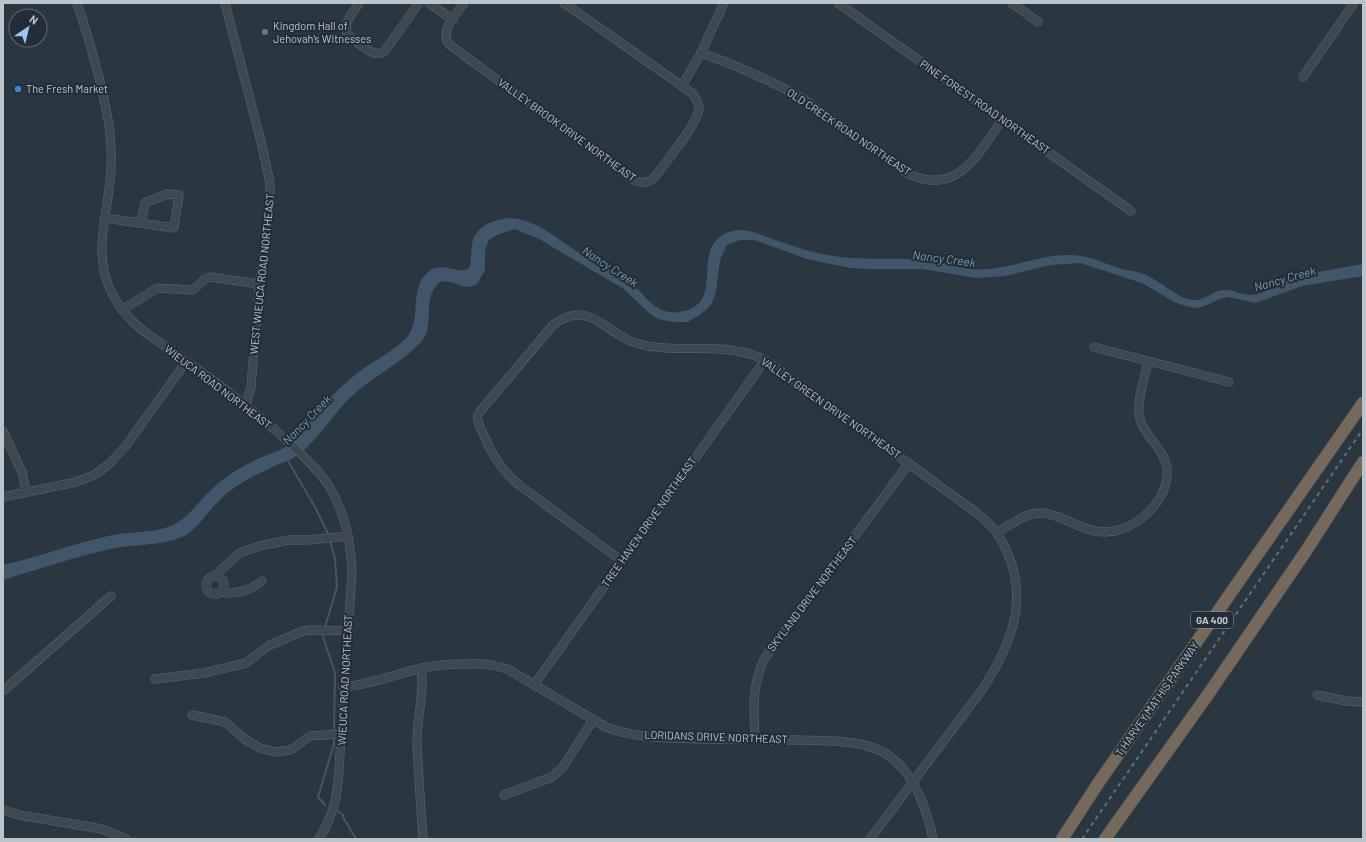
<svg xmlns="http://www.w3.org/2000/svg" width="1366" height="842" viewBox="0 0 1366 842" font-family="Barlow,sans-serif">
  <rect width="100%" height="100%" fill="#2a3741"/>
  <path fill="#415668" d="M509,218C537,219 558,240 581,254C597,264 617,271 631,283C644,293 651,309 669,312C675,313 681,312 688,310C721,299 695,253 721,236C728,231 736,230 744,230C756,232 769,238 781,242C796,247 811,252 827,255C859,261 892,257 924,260C940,261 955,268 971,269C1008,273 1043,250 1081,256C1095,258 1108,265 1122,269C1131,271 1142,272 1150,277C1165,284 1179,301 1197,300C1206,299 1214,290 1224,290C1235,289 1245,298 1257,294C1264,292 1271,287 1278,284C1305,273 1335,269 1363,264V276L1302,286L1256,303L1228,297L1220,299L1202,307L1193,308L1176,303L1142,283L1080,263L1051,265L1005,276L977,278L922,269H868L850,268L807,259L754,240H740L727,245L720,260L716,291L712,303L708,308L701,314L688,322H674L658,319L649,313L624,289L539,239L515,229L497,235L489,240L485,250V270L477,284C474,285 470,287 466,287C457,286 446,277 438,284C422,298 435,325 422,341C402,363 375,375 353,395C333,413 320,438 298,455C293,459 286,461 279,464C265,471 250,477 237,486C229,491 222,497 216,504C205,515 196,531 182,537C160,546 133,544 110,549C74,557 39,569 3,580V565C38,557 73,544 108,536C128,531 149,534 168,527C188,520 198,501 213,488C227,475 244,465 262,457C272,453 282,450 292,443C312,419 333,391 359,372C372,362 397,349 408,336C421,319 410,292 425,275C442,257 459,278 470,267C471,260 471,253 472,245C474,227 492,220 509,218Z"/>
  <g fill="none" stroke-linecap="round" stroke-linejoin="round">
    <g stroke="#415668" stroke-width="2">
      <polyline points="287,459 315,507 329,536"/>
      <polyline points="325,627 337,587 335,559 330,540"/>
      <polyline points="324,632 323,637 335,673 334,733"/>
      <polyline points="325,805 318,797 334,744 334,738"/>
      <polyline points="338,811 343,815 343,817 356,839"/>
    </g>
    <g stroke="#5c666f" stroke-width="9">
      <g id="minor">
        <path d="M77,3C87,32 95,61 102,90C105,105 109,120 110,135C112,153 112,171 109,189C107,208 102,227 102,246C101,282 116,308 142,330C190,364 239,397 283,437C299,452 316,467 329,486C345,512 351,542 352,573L338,783C336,803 330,822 319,839"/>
        <polyline points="225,3 262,146 270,183 270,207 259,287 251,387 246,405"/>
        <path d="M359,3C354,11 343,23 347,34C356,41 372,58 384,52L419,3"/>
        <polyline points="429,3 453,20"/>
        <path d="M464,3C456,14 438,32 450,45L634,180C642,184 647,183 654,178C664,164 700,122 699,107C698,102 695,97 692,93L564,3"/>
        <polyline points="838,3 1131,211"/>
        <polyline points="1012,3 1038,22"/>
        <path d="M701,53C736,65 769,80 802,98L907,173C957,198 978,154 1002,120"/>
        <polyline points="1303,77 1354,3"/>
        <polyline points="682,86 701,53 724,3"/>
        <polyline points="105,218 174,228 179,195 167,194 145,203 141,223"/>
        <polyline points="122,310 157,288 193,290 206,278 210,277 259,284"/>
        <polyline points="1094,347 1229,382"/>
        <polyline points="3,431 22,472 26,491"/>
        <polyline points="3,497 76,482 94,475 108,465 125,447 186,362"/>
        <path d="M997,533C1008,526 1019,517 1032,514C1062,507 1084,542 1122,529C1149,520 1178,486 1163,456C1156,442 1142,432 1139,415C1137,398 1145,378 1148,361"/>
        <path d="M622,561L519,485C501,470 491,453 482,431C480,426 476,420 478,414L553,325C590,297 605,335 639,344C680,355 726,340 765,360L974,511C982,517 990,524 996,532C1001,539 1005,547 1008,554C1029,604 1009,648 982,690L870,839"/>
        <polyline points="216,575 239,553 260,546 289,540 308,540 348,536"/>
        <circle cx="215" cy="585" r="9"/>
        <path d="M221,592C234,595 252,590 262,581"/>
        <path d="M421,669C425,692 417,716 417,740C418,773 421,806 423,839"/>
        <polyline points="155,679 204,673 246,663 270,645 303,631 313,630 348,631"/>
        <polyline points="534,685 765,360"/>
        <path d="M343,687C371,685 395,674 422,668C436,665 450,664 464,664C480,663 493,664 507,669L606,727C636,739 673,738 705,739C737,739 768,740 799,740C828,741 871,739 893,759C916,778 927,810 933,839"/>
        <polyline points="3,691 111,596"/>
        <polyline points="1317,695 1346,701 1363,702"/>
        <polyline points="192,715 225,722 246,740 260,748 275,752 291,750 310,736 341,734"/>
        <path d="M755,739C754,708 751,689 764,659L909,463"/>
        <polyline points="504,795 552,777 563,767 593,720"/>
        <polyline points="3,810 19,815 102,829 126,839"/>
      </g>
    </g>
    <g stroke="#48535c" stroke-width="13">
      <g id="highway">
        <polyline points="1062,839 1099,782 1363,403"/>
        <polyline points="1105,839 1207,696 1306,551 1363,462"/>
      </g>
    </g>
    <use href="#minor" stroke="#3e4851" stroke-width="8"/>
    <use href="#highway" stroke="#76695c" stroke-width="12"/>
    <polyline stroke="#626f7a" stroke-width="2" stroke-dasharray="4 4" stroke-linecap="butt" points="1082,839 1363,429"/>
  </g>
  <circle fill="#6b7280" stroke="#222d37" stroke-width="1.5" cx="265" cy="32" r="4"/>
  <circle fill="#3f7fe0" stroke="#222d37" stroke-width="1.5" cx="18" cy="89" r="4"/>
  <g text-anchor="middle" stroke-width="4" stroke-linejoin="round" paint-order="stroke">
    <rect fill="#222d37" stroke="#8d969f" stroke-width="1" x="1191" y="612" width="42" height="16" rx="3"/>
    <g font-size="10" font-weight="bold" fill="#bbc3cb">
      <text x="1212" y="624">GA 400</text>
    </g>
    <g font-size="11" fill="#bbc3cb" stroke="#222d37" text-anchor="start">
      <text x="273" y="30">Kingdom Hall of<tspan x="273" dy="13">Jehovah’s Witnesses</tspan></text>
      <text x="26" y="93">The Fresh Market</text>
    </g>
    <g font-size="11" fill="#bbc3cb" stroke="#222d37">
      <text transform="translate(985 107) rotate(35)" y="4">PINE FOREST ROAD NORTHEAST</text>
      <text transform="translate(567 130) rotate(36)" y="4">VALLEY BROOK DRIVE NORTHEAST</text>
      <text transform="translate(849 132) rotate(34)" y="4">OLD CREEK ROAD NORTHEAST</text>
      <text transform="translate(262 274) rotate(-84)" y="4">WEST WIEUCA ROAD NORTHEAST</text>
      <text transform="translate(218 387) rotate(37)" y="4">WIEUCA ROAD NORTHEAST</text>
      <text transform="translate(831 408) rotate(35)" y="4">VALLEY GREEN DRIVE NORTHEAST</text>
      <text transform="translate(649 522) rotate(-55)" y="4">TREE HAVEN DRIVE NORTHEAST</text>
      <text transform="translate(812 594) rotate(-53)" y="4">SKYLAND DRIVE NORTHEAST</text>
      <text transform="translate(345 680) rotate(-87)" y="4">WIEUCA ROAD NORTHEAST</text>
      <text transform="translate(1157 699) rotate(-55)" y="4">T HARVEY MATHIS PARKWAY</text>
      <text transform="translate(716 737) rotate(2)" y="4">LORIDANS DRIVE NORTHEAST</text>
    </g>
    <g font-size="12" font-style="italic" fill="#7f96aa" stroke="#222d37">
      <text transform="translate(944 259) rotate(7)" y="4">Nancy Creek</text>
      <text transform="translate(610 267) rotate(33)" y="4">Nancy Creek</text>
      <text transform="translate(1285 279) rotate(-16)" y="4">Nancy Creek</text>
      <text transform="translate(307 420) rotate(-46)" y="4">Nancy Creek</text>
    </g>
  </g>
  <rect width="1366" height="842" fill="none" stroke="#bbc3cb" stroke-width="8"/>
  <g transform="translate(28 28) rotate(35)"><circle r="19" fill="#222d37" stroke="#5f6972"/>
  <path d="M0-3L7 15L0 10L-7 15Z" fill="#9bc6f0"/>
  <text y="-6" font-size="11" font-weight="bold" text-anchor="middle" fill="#bbc3cb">N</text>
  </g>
</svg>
